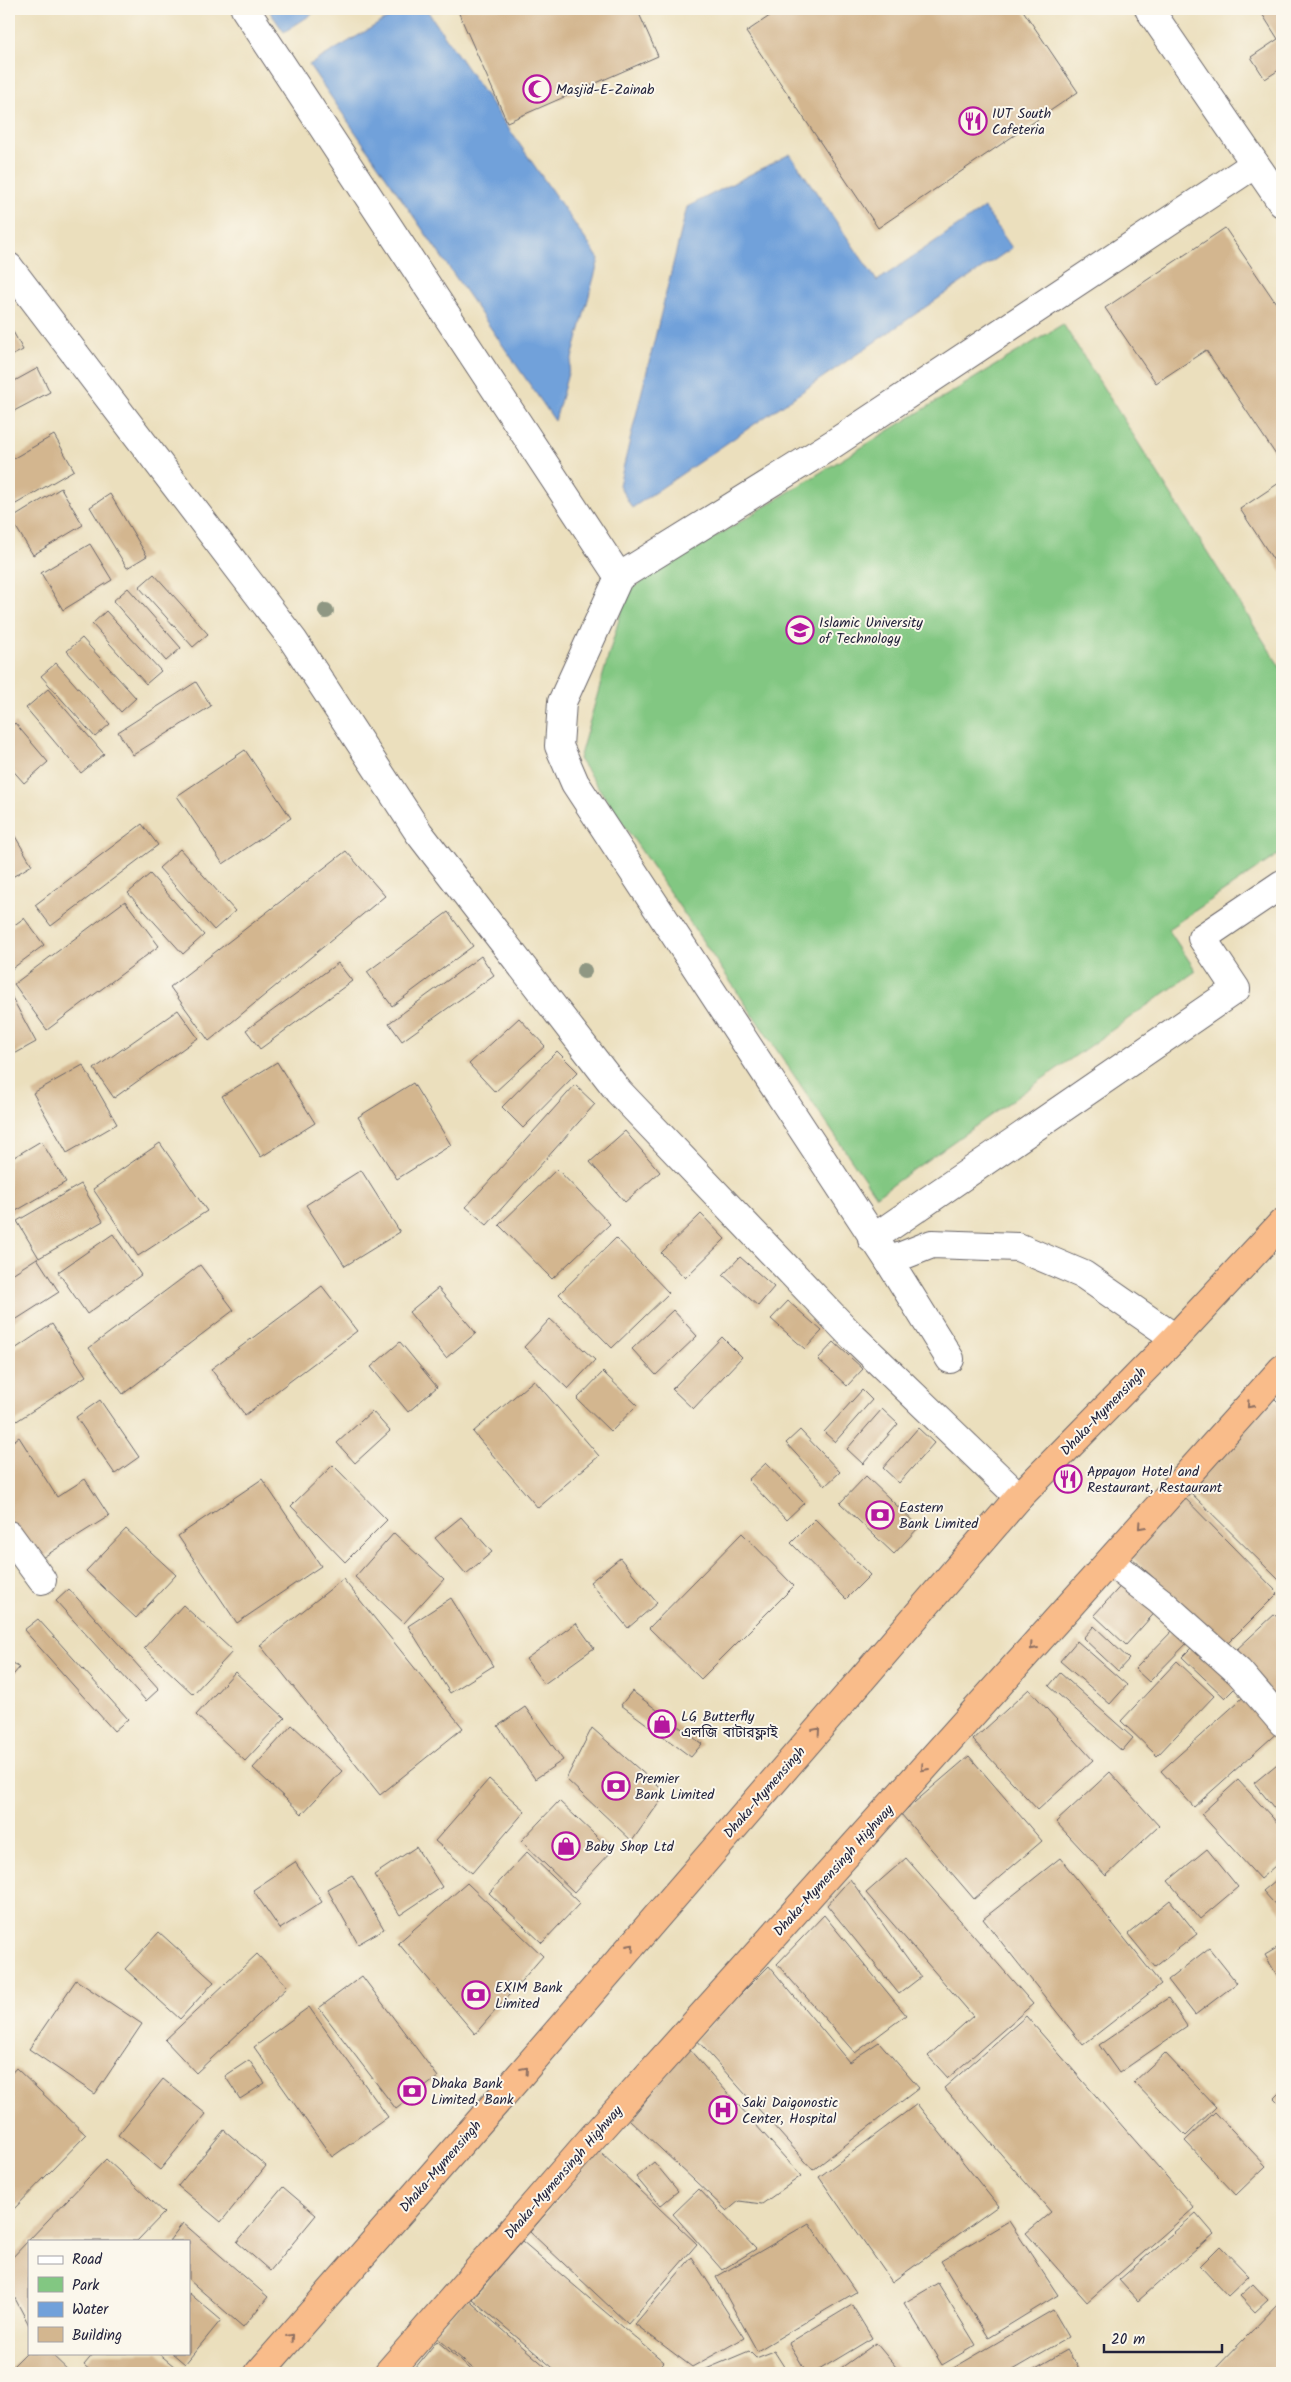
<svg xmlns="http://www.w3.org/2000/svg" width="1291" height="2382" viewBox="0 0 1291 2382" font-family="Kalam,'Noto Sans Bengali',sans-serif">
  <rect width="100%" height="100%" fill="#fbf7ec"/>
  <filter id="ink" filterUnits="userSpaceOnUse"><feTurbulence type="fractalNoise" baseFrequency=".02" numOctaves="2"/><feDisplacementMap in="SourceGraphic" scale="10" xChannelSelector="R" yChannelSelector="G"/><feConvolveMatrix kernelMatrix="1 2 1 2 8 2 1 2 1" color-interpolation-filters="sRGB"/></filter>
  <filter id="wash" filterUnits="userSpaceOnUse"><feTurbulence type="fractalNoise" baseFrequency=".0096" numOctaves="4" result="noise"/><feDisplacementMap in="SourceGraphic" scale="20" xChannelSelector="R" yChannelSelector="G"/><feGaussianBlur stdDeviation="1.12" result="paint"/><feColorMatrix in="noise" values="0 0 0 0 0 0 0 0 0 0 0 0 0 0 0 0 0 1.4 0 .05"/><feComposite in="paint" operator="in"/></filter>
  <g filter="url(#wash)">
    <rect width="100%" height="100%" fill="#ebdfbd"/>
    <polygon fill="#82c782" stroke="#52745e" points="1063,324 1282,670 1282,852 1168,929 1196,971 876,1196 579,759 627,591"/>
    <g fill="#71a1da" stroke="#4a628a">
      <polygon points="268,9 320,9 284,32"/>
      <polygon points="403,9 426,9 599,259 555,421 309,65"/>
      <polygon points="790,154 877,281 984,208 1012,248 632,508 619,485 687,207"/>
    </g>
    <g id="blocks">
      <g fill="#d3b68f">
        <polygon points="457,9 637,9 658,56 507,122"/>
        <polygon points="780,9 1022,9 1078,92 878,228 746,32"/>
        <polygon points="1259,9 1282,9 1282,68 1265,79 1251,57 1278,39"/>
        <polygon points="1225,228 1282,312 1282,464 1206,350 1156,383 1105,308"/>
        <polygon points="10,326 23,350 9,357 9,327"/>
        <polygon points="38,368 50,392 14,411 9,400 9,384"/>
        <polygon points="54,435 74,470 9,508 9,461"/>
        <polygon points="1282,481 1282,573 1240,509"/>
        <polygon points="61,488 83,525 33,555 11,519"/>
        <polygon points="110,494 147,556 127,568 90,507"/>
        <polygon points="90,544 112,580 63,610 41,573"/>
        <polygon points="154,574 208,634 193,647 139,587"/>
        <polygon points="128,588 181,648 166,661 113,601"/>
        <polygon points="106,611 161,671 146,684 92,624"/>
        <polygon points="82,638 136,698 121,712 67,651"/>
        <polygon points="56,663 110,724 95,737 41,676"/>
        <polygon points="196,682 211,706 133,755 118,732"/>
        <polygon points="48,689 104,754 81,773 26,708"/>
        <polygon points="15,723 48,762 24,783 9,766 9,729"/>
        <polygon points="245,750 291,818 223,864 177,796"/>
        <polygon points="142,824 158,845 51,926 35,905"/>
        <polygon points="9,826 32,865 9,879"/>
        <polygon points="180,849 235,911 214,930 159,868"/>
        <polygon points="346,851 385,896 209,1041 170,987"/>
        <polygon points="150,874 204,935 183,954 128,893"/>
        <polygon points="125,901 159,946 47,1030 14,984"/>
        <polygon points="448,912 473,946 392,1006 367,972"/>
        <polygon points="24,918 44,945 9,971 9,929"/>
        <polygon points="481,956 494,975 402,1041 389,1023"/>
        <polygon points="338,963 352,981 260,1049 246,1030"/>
        <polygon points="9,992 36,1042 9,1057"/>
        <polygon points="178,1010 198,1038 114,1098 94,1069"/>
        <polygon points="519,1018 545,1046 495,1092 469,1064"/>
        <polygon points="557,1051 578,1072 523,1128 502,1107"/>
        <polygon points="277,1062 315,1123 261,1157 222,1096"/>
        <polygon points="83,1065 117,1124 67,1153 33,1093"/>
        <polygon points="413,1083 451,1145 397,1179 358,1117"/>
        <polygon points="575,1085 595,1104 487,1225 466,1207"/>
        <polygon points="625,1131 660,1172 625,1202 590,1162"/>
        <polygon points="41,1141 66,1182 9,1215 9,1160"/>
        <polygon points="160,1143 207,1211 138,1256 93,1189"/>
        <polygon points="557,1169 610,1224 552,1279 499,1225"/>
        <polygon points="361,1170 400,1232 345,1266 306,1205"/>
        <polygon points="81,1184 103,1221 39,1258 17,1221"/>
        <polygon points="701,1214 725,1239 685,1278 661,1253"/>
        <polygon points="113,1234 141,1275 87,1314 58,1272"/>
        <polygon points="616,1238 669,1293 612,1348 559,1294"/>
        <polygon points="740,1257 774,1287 758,1306 723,1275"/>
        <polygon points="37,1258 59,1292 9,1324 9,1276"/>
        <polygon points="200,1265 234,1310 123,1394 89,1348"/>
        <polygon points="322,1286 357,1331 245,1415 211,1369"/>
        <polygon points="438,1288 476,1333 446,1358 409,1312"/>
        <polygon points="788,1301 822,1331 805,1349 771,1319"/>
        <polygon points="673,1310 697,1336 656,1375 632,1349"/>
        <polygon points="550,1319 595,1360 568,1389 524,1347"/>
        <polygon points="52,1324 86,1376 9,1426 9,1353"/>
        <polygon points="722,1337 742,1357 693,1409 672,1389"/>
        <polygon points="400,1342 437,1387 408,1412 371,1367"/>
        <polygon points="834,1342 863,1369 847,1386 818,1359"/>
        <polygon points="603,1372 637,1405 611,1432 577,1399"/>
        <polygon points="534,1380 599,1456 538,1508 473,1432"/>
        <polygon points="862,1390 872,1400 835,1442 824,1432"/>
        <polygon points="1274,1398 1282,1406 1282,1583 1181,1483"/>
        <polygon points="100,1400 139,1457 115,1474 76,1417"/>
        <polygon points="882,1409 898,1424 863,1464 847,1449"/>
        <polygon points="372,1411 390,1431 355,1463 337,1443"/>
        <polygon points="918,1428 934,1443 899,1483 883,1468"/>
        <polygon points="800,1430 840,1472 825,1486 786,1443"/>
        <polygon points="19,1437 57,1497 85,1479 109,1516 37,1561 9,1518 9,1444"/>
        <polygon points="766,1463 804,1503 786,1520 748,1480"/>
        <polygon points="333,1465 387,1520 345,1562 291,1506"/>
        <polygon points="866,1476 919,1527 894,1554 840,1503"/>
        <polygon points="262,1479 321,1566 237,1623 178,1536"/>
        <polygon points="1178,1491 1278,1593 1226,1645 1130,1556"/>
        <polygon points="461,1517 492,1552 466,1574 435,1538"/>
        <polygon points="815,1519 870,1575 846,1599 791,1543"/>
        <polygon points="126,1529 176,1575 136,1618 86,1571"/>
        <polygon points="394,1533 444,1579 404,1623 355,1577"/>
        <polygon points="742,1533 794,1586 701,1679 649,1628"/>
        <polygon points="620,1558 657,1603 628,1628 590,1582"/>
        <polygon points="343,1579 463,1728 380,1795 260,1645"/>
        <polygon points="1127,1579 1159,1608 1126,1645 1094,1615"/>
        <polygon points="69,1589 159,1689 146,1701 56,1601"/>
        <polygon points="451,1598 493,1666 450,1693 408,1626"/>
        <polygon points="183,1605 233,1651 193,1694 144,1648"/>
        <polygon points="1275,1614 1282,1622 1282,1710 1236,1650"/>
        <polygon points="38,1619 128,1719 114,1731 24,1630"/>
        <polygon points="576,1623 594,1648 544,1684 526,1659"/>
        <polygon points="1178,1625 1192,1638 1149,1682 1135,1669"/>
        <polygon points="1094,1626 1129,1659 1118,1671 1083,1638"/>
        <polygon points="1077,1641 1127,1685 1110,1704 1060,1661"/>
        <polygon points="1197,1642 1240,1683 1225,1698 1182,1657"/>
        <polygon points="9,1659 19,1668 9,1680"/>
        <polygon points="1177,1661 1214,1696 1157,1756 1121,1721"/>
        <polygon points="235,1672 285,1718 245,1761 196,1715"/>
        <polygon points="1060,1673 1133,1738 1122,1751 1049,1686"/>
        <polygon points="1029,1689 1093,1760 1038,1810 973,1740"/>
        <polygon points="632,1691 702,1744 691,1757 621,1705"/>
        <polygon points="1248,1693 1280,1730 1194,1807 1161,1771"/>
        <polygon points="525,1707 563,1760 535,1779 498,1726"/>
        <polygon points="292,1725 342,1771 302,1814 253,1768"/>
        <polygon points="592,1728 666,1793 632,1841 566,1779"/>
        <polygon points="969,1756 1042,1841 974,1899 901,1814"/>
        <polygon points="1282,1760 1282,1818 1254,1783"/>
        <polygon points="1110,1772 1159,1826 1106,1876 1056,1822"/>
        <polygon points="489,1779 525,1811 472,1873 435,1841"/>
        <polygon points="1238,1780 1282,1828 1282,1860 1260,1879 1201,1814"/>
        <polygon points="559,1801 612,1851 574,1892 521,1841"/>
        <polygon points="416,1847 442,1887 400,1915 374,1875"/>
        <polygon points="1207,1849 1238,1887 1200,1919 1168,1881"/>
        <polygon points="527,1852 580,1903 542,1943 489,1893"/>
        <polygon points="906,1858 1033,2004 948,2078 928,2056 973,2016 866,1893"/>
        <polygon points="1060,1858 1161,1984 1083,2045 983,1919"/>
        <polygon points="295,1862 322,1902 280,1929 253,1890"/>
        <polygon points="352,1875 384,1929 358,1944 327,1889"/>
        <polygon points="1282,1875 1282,1912 1263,1891"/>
        <polygon points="850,1879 921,1977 899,1994 827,1905"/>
        <polygon points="467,1883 543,1956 475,2034 398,1943"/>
        <polygon points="1170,1900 1197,1934 1155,1967 1128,1934"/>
        <polygon points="824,1915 906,2015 855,2053 777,1964"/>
        <polygon points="159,1932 214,1982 180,2019 125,1969"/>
        <polygon points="1282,1945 1282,1984 1265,1955"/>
        <polygon points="1209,1948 1237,1983 1195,2015 1168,1980"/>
        <polygon points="257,1954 288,1987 196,2073 165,2040"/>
        <polygon points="769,1966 849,2062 879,2042 919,2088 813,2170 696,2039"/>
        <polygon points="362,1976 438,2077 396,2109 319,2008"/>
        <polygon points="76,1980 142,2024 95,2094 29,2049"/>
        <polygon points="1168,1998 1187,2026 1119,2073 1099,2045"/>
        <polygon points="309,2007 388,2117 332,2157 254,2047"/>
        <polygon points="1026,2016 1194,2208 1087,2302 1026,2233 1051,2212 944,2088"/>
        <polygon points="688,2048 801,2176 762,2204 739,2201 727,2211 630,2120"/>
        <polygon points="1165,2053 1216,2107 1186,2136 1134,2082"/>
        <polygon points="249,2060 265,2083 240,2099 225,2076"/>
        <polygon points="16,2068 86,2135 9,2214 9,2076"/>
        <polygon points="163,2079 206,2114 160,2170 118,2135"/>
        <polygon points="1282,2090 1282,2106 1274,2098"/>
        <polygon points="917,2104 998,2206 892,2282 819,2177"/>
        <polygon points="1215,2112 1266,2166 1236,2195 1185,2141"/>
        <polygon points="224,2130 266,2166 221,2222 178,2186"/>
        <polygon points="599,2151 697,2244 628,2324 530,2232"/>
        <polygon points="106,2159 164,2213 137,2241 29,2241 29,2325 9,2287 9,2261"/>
        <polygon points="654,2162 678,2191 660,2206 636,2177"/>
        <polygon points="283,2187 316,2215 270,2271 237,2242"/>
        <polygon points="699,2189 756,2249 722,2270 673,2214"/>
        <polygon points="1196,2213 1214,2234 1138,2301 1119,2280"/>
        <polygon points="1009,2221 1058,2295 988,2338 941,2261"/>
        <polygon points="183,2223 268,2297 243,2327 189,2280 189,2241 169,2241"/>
        <polygon points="809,2223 856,2292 757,2351 716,2277"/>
        <polygon points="522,2241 664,2362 654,2373 559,2373 472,2299"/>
        <polygon points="1220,2246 1249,2276 1228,2296 1200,2266"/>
        <polygon points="692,2257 744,2338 692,2367 635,2324"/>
        <polygon points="938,2283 976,2345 942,2365 904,2303"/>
        <polygon points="1253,2284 1268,2300 1255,2312 1240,2296"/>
        <polygon points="189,2293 221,2320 185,2364 172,2353 189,2353"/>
        <polygon points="466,2298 553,2373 478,2373 434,2335"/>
        <polygon points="1282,2300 1282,2373 1211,2373"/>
        <polygon points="852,2305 872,2338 814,2373 807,2373 789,2343"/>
        <polygon points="1053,2310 1069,2337 1007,2373 954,2373 950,2370"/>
        <polygon points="437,2341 475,2373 421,2373 415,2368"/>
        <polygon points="876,2343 901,2373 846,2373 841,2368"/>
        <polygon points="29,2350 29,2353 50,2353 71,2373 9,2373 9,2370"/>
        <polygon points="1067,2350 1082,2373 1027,2373"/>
        <polygon points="749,2351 756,2358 774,2351 788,2373 699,2372"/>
        <polygon points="94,2353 158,2353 180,2371 178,2373 93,2373 84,2365"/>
      </g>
    </g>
  </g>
  <g filter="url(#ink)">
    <use href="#blocks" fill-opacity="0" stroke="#686468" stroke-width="1"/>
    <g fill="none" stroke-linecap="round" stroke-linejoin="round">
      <g stroke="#686468" stroke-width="30">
        <g id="minor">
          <polyline points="245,9 619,577"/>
          <polyline points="1149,9 1282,203"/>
          <polyline points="9,267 293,640 419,833 619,1092 849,1333 1019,1497"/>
          <polyline points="872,1239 1236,989 1202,938 1282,884"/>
          <polyline points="889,1261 932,1244 1018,1247 1084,1275 1175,1338"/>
          <polyline points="950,1359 889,1261 575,783 559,746 562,702 619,577 833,444 1255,164"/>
          <polyline points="9,1535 42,1580"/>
          <polyline points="1110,1562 1160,1601 1239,1672 1282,1722"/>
        </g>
      </g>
      <g stroke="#686468" stroke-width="30">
        <g id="highway">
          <polyline points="259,2373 508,2089 1019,1497 1175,1338 1282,1223"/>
          <polyline points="388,2373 592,2138 1282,1369"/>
        </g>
      </g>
      <use href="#minor" stroke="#fff" stroke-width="28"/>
      <use href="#highway" stroke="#f9bc8a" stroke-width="28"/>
    </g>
    <g fill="#8f9783">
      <circle cx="326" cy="611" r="8"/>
      <circle cx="584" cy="971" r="8"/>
    </g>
    <defs><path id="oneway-chevron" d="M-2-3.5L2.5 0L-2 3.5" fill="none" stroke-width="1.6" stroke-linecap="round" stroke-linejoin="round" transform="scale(1.25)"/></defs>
    <g stroke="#8e6f62">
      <use href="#oneway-chevron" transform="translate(1250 1405) rotate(132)"/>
      <use href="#oneway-chevron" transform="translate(1141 1526) rotate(132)"/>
      <use href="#oneway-chevron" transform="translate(1033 1647) rotate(132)"/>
      <use href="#oneway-chevron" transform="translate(817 1731) rotate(-49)"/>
      <use href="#oneway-chevron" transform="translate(924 1768) rotate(132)"/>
      <use href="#oneway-chevron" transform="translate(631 1947) rotate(-49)"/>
      <use href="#oneway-chevron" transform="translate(525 2070) rotate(-49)"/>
      <use href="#oneway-chevron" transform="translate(291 2337) rotate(-49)"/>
    </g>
  </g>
  <defs>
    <g id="mosque-ring" transform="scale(1.4375)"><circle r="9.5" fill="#fbf7ec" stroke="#b5179e" stroke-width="1.5"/><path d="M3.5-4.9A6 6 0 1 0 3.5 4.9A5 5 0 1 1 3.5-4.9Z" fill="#b5179e"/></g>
    <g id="restaurant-ring" transform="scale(1.4375)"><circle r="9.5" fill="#fbf7ec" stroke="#b5179e" stroke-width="1.5"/><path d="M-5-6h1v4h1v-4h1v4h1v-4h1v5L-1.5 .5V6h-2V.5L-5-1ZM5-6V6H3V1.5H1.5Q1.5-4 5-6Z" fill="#b5179e"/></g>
    <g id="university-ring" transform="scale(1.4375)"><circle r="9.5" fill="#fbf7ec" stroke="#b5179e" stroke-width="1.5"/><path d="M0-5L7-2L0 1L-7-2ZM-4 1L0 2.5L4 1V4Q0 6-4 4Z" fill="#b5179e"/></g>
    <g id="bank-ring" transform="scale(1.4375)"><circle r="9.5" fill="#fbf7ec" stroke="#b5179e" stroke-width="1.5"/><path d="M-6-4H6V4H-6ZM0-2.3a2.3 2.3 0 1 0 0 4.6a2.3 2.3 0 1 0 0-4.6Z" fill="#b5179e"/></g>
    <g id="shop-ring" transform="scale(1.4375)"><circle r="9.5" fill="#fbf7ec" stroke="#b5179e" stroke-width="1.5"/><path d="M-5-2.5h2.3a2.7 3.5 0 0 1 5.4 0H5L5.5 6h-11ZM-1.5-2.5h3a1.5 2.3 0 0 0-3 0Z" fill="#b5179e"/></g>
    <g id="hospital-ring" transform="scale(1.4375)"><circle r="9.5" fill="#fbf7ec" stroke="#b5179e" stroke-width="1.5"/><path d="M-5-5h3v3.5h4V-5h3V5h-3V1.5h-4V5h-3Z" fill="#b5179e"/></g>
  </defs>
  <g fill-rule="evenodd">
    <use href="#mosque-ring" x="537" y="89"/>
    <use href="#restaurant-ring" x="973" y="121"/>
    <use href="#university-ring" x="800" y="630"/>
    <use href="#restaurant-ring" x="1068" y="1479"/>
    <use href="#bank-ring" x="880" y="1515"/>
    <use href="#shop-ring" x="662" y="1724"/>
    <use href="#bank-ring" x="616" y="1786"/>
    <use href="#shop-ring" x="566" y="1846"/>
    <use href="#bank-ring" x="476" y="1995"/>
    <use href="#bank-ring" x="412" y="2091"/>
    <use href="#hospital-ring" x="723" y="2110"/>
  </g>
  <g text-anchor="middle" stroke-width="4" stroke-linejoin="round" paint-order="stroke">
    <g font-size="14" fill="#22223b" stroke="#fbf7ec" text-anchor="start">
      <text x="556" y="94">Masjid-E-Zainab</text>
      <text x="992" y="118">IUT South<tspan x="992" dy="16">Cafeteria</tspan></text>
      <text x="819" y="627">Islamic University<tspan x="819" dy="16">of Technology</tspan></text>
      <text x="1087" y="1476">Appayon Hotel and<tspan x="1087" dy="16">Restaurant, Restaurant</tspan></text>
      <text x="899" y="1512">Eastern<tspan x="899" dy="16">Bank Limited</tspan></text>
      <text x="681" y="1721">LG Butterfly<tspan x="681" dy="16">এলজি বাটারফ্লাই</tspan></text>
      <text x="635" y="1783">Premier<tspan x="635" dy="16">Bank Limited</tspan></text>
      <text x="585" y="1851">Baby Shop Ltd</text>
      <text x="495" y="1992">EXIM Bank<tspan x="495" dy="16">Limited</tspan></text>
      <text x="431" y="2088">Dhaka Bank<tspan x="431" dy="16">Limited, Bank</tspan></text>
      <text x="742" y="2107">Saki Daigonostic<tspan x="742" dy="16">Center, Hospital</tspan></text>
    </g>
    <g font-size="14" fill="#22223b" stroke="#fbf7ec">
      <text transform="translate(1103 1411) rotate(-46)" y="5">Dhaka-Mymensingh</text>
      <text transform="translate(764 1792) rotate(-49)" y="5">Dhaka-Mymensingh</text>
      <text transform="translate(833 1870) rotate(-48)" y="5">Dhaka-Mymensingh Highway</text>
      <text transform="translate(440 2166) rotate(-49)" y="5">Dhaka-Mymensingh</text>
      <text transform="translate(563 2172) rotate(-49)" y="5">Dhaka-Mymensingh Highway</text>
    </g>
  </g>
  <rect width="1291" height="2382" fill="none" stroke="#fbf7ec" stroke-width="30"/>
  <rect x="28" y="2240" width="162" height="115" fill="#fbf7ec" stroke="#a4a2a5"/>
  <rect x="38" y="2256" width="25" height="8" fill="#ffffff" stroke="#a4a2a5"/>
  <text x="72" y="2264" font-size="15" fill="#22223b">Road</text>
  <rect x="38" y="2277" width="25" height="15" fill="#82c782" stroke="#a4a2a5"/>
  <text x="72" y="2290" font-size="15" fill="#22223b">Park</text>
  <rect x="38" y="2302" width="25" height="15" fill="#71a1da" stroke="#a4a2a5"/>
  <text x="72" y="2314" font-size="15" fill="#22223b">Water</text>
  <rect x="38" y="2327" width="25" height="15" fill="#d3b68f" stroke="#a4a2a5"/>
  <text x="72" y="2340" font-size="15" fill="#22223b">Building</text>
  <path d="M1104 2344v8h118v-8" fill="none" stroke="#22223b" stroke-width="2.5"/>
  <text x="1111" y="2344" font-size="15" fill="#22223b" stroke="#fbf7ec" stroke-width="4" paint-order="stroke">20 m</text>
</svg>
